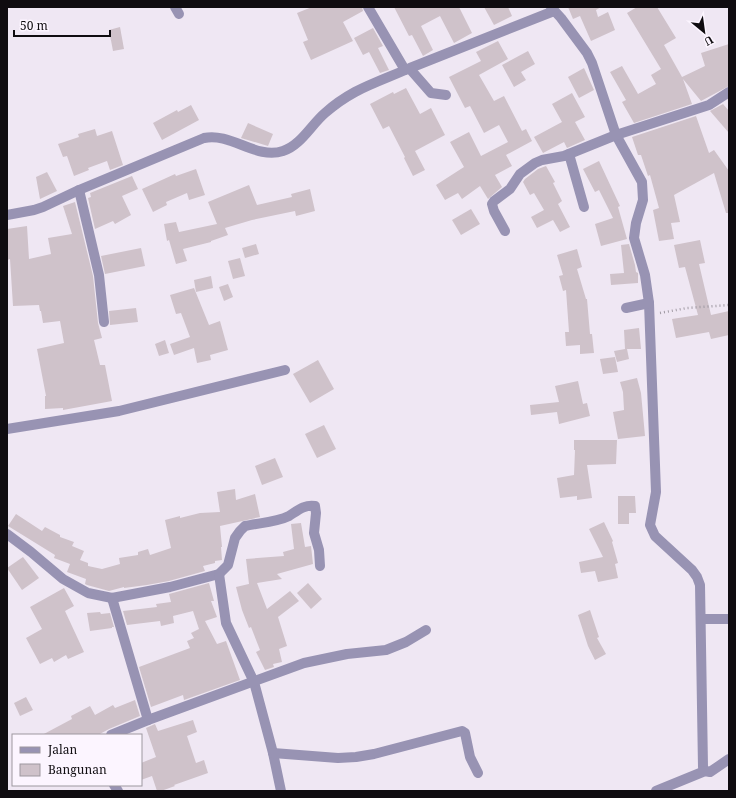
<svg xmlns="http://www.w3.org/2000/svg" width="736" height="798" viewBox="0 0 736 798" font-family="'Noto Serif',serif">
  <rect width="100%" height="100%" fill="#efe7f3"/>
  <g fill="#cfc2ca">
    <polygon points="312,7 362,7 363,11 343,22 353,41 311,60 303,42 308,40 297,13"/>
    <polygon points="394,7 459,7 472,33 454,43 440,16 421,26 433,50 423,56 412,35 409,36"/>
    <polygon points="484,7 508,7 512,16 494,25"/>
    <polygon points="568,7 601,7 596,10 598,17 608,12 615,30 591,41 580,16 573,19"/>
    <polygon points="637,7 657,7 676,38 664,45 682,77 705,66 701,53 729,44 729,86 701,101 683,79 692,104 634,123 622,102 626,100 610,72 622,66 638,94 656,84 651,75 661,69 627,13"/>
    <polygon points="120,27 124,49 113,51 109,30"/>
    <polygon points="373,28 383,46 378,48 389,70 380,73 369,52 363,55 354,38"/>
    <polygon points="498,41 508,59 479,75 494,101 504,96 522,131 526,129 532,141 506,155 512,166 495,175 502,187 488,199 480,186 462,199 458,193 445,200 436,185 464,167 450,142 469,132 481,156 508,142 499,125 484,133 470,106 465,108 449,77 481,61 476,52"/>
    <polygon points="528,51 535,64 521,72 526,80 514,87 502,65"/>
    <polygon points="584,68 594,90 579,98 568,77"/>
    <polygon points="406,88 420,114 431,108 445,135 415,151 425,170 413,176 404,158 405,157 389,126 383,129 370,104 393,92 394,94"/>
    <polygon points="572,93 585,117 575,122 585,140 567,148 564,142 543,153 534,137 562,122 552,104"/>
    <polygon points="723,104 729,111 729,133 710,111"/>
    <polygon points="191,105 199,120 162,140 153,123 177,110 178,112"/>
    <polygon points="696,116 709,153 714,150 729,171 729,213 726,213 714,173 674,195 680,222 671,223 674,239 659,241 653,210 659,208 650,175 648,176 641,155 638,155 632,137"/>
    <polygon points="248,123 273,134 268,146 241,138"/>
    <polygon points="95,129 97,136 112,131 123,165 110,170 107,161 88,168 89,170 74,176 67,156 63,157 58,144 79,137 78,134"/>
    <polygon points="599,161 620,206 618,207 627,239 601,246 595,224 613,218 599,190 595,192 583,169"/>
    <polygon points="546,166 555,182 553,183 562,201 558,204 570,227 560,232 553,220 537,228 531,217 544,210 534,193 530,195 523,182 525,179 538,169"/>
    <polygon points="196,169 205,195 189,200 187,193 166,202 167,205 153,212 142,189 175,174 176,176"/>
    <polygon points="47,172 57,191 40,199 36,177"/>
    <polygon points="132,176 138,189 122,196 131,215 115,224 113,221 95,229 88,198 91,197 90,193"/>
    <polygon points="249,185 257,205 292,197 291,194 310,189 315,211 296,216 295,211 252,220 225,228 228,235 211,241 211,242 183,249 187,261 176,264 169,240 167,241 164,224 176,222 179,232 217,224 208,202"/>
    <polygon points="75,202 93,276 98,323 102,338 94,340 100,365 105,365 112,401 63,410 63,408 45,409 45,396 46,396 37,349 64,343 60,321 43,323 41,311 40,311 39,305 13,306 10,259 7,260 7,229 27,226 29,259 51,254 48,238 72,234 63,206"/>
    <polygon points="471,209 480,224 461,235 452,220"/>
    <polygon points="700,240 705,263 699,264 711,315 729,311 729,335 711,339 709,332 676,338 672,319 698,315 685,267 679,268 674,245"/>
    <polygon points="256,244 259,254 245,258 242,248"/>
    <polygon points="629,244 635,265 636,272 638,273 638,283 611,285 610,274 624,273 621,245"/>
    <polygon points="141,248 145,266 105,274 101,256"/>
    <polygon points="577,249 582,267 577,269 586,299 587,299 590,334 592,334 594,353 580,354 580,345 566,346 565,332 569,332 566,290 563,291 559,276 563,275 557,255"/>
    <polygon points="240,258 245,276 233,279 228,261"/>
    <polygon points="211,276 213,288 196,292 194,280"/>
    <polygon points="228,284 233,297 224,301 219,287"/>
    <polygon points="194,288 209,325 220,321 228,350 210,355 211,360 197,363 194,348 174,355 170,344 190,337 181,313 176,314 170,295"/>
    <polygon points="136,308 138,322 110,325 109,311"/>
    <polygon points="639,328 641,349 627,349 629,359 617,362 614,351 625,349 624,330"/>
    <polygon points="165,340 169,353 159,356 155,344"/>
    <polygon points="615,357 618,372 603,374 600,359"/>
    <polygon points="318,360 334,389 310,403 293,374"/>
    <polygon points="637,378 641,393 645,436 618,439 613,412 624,410 623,392 620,382"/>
    <polygon points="578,381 583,404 587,403 590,416 559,424 557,412 531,415 530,405 559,402 555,386"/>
    <polygon points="324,425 336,449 317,458 305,434"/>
    <polygon points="574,440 617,440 616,464 587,465 592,498 577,500 577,496 560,498 557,478 574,475 575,450 574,450"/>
    <polygon points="275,458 283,477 262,485 255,466"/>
    <polygon points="235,489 236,500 255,494 260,517 220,526 222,547 221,547 222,560 215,561 215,563 203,566 205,571 169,581 147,585 124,588 124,587 109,591 87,585 85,584 86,579 67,572 70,564 54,558 55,555 8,526 16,514 42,531 45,527 60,535 60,537 74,542 72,546 84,551 80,560 88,563 88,566 102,569 120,564 119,558 138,555 138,552 148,549 150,555 171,548 165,520 180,516 180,518 200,513 220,512 217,492"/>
    <polygon points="618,496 635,496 636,513 629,513 629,524 618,524"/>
    <polygon points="604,522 613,541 612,542 618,563 615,564 618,578 598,582 595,571 581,573 579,562 603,557 589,529"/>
    <polygon points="301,523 305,547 311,546 313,564 277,574 282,579 257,583 267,609 290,591 299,601 278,617 287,646 279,649 282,662 273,664 274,667 265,670 256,652 260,650 251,627 249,628 242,610 236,587 253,583 249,584 246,559 284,556 283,552 294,549 291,524"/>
    <polygon points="23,557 39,578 22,590 7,568"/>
    <polygon points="209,583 214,601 211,601 217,617 205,621 217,644 226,641 240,680 184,700 183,695 151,707 139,667 190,648 187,641 194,638 191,633 199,629 193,611 173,616 174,623 161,626 160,621 127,625 123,611 157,607 156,604 171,602 169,594"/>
    <polygon points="308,583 322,599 311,609 297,593"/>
    <polygon points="64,588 74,606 65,611 84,652 68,659 66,655 54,662 52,658 40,664 26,638 42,629 30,607"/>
    <polygon points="590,610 599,637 597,638 606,654 595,660 588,646 578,615"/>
    <polygon points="100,612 101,614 110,613 114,627 112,627 112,628 90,631 87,613"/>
    <polygon points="26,697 33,710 20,716 14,703"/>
    <polygon points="135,700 140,716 109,729 98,735 42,735 72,719 71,716 90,706 95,715 113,705 115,708"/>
    <polygon points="193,720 197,732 187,736 196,763 204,760 208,773 174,785 175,786 161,791 157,791 152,776 141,780 141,763 156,757 146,728 155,724 158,731"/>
  </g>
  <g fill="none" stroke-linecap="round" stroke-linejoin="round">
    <polyline stroke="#a09aa3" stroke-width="2.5" stroke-dasharray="1 3" stroke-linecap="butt" points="660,313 687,308 729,305"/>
    <g stroke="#9893b3" stroke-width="10">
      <polyline points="175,7 179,14"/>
      <polyline points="368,7 405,70"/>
      <polyline points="551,7 561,18 587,53 592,63 616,135 642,182 643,200 636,223 634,238 645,275 649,303 656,492 650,525 655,536 692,570 697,577 700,585 703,767 705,771"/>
      <polyline points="410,69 431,93 446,95"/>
      <polyline points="569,154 584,207"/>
      <polyline points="79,190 99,275 104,322"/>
      <path d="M7,215L34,210L43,207L79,190L204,138C231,132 256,160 283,151C301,145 311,125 325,113C334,105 344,98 355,92C372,83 392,76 410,68C458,49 506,30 554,11"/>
      <polyline points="505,231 494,211 492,204 494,201 510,189 520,174 535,163 542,160 564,156 616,135 709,105 729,92"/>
      <polyline points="626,308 649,303"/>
      <polyline points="7,429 119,411 285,370"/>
      <path d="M7,534L31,552L63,579L88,593L112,598L170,587L219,574L228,565L235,538L240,531L245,526C259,523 277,522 289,516C297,511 305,504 315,506L316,513L314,533L319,550L320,566"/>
      <polyline points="219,574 226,623 254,682 273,753 281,791"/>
      <polyline points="112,598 148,720 304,663 347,654 386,650 406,642 426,630"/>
      <polyline points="701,619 729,619"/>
      <polyline points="111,735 148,720"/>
      <polyline points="273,753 338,758 356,757 374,754 462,731 465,733 470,757 478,773"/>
      <polyline points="114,785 118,791"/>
      <polyline points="656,791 705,771 710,772 729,759"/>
    </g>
  </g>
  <rect width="736" height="798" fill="none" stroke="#0f0c10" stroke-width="16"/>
  <rect x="12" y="734" width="130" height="52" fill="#fcf5ff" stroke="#9d989f"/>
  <rect x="20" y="747" width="20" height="6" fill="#9893b3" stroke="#9d989f"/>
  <text x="48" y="754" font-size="12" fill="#0f0c10">Jalan</text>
  <rect x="20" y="764" width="20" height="12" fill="#cfc2ca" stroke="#9d989f"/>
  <text x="48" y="774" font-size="12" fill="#0f0c10">Bangunan</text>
  <g transform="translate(704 32) rotate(151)" stroke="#fcf5ff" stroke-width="3" paint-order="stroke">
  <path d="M0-3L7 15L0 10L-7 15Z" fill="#0f0c10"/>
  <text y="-6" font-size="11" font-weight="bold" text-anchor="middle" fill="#0f0c10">U</text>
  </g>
  <path d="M14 30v6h96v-6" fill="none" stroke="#0f0c10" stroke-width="2"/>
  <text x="20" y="30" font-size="12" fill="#0f0c10" stroke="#fcf5ff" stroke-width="3" paint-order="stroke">50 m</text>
</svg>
